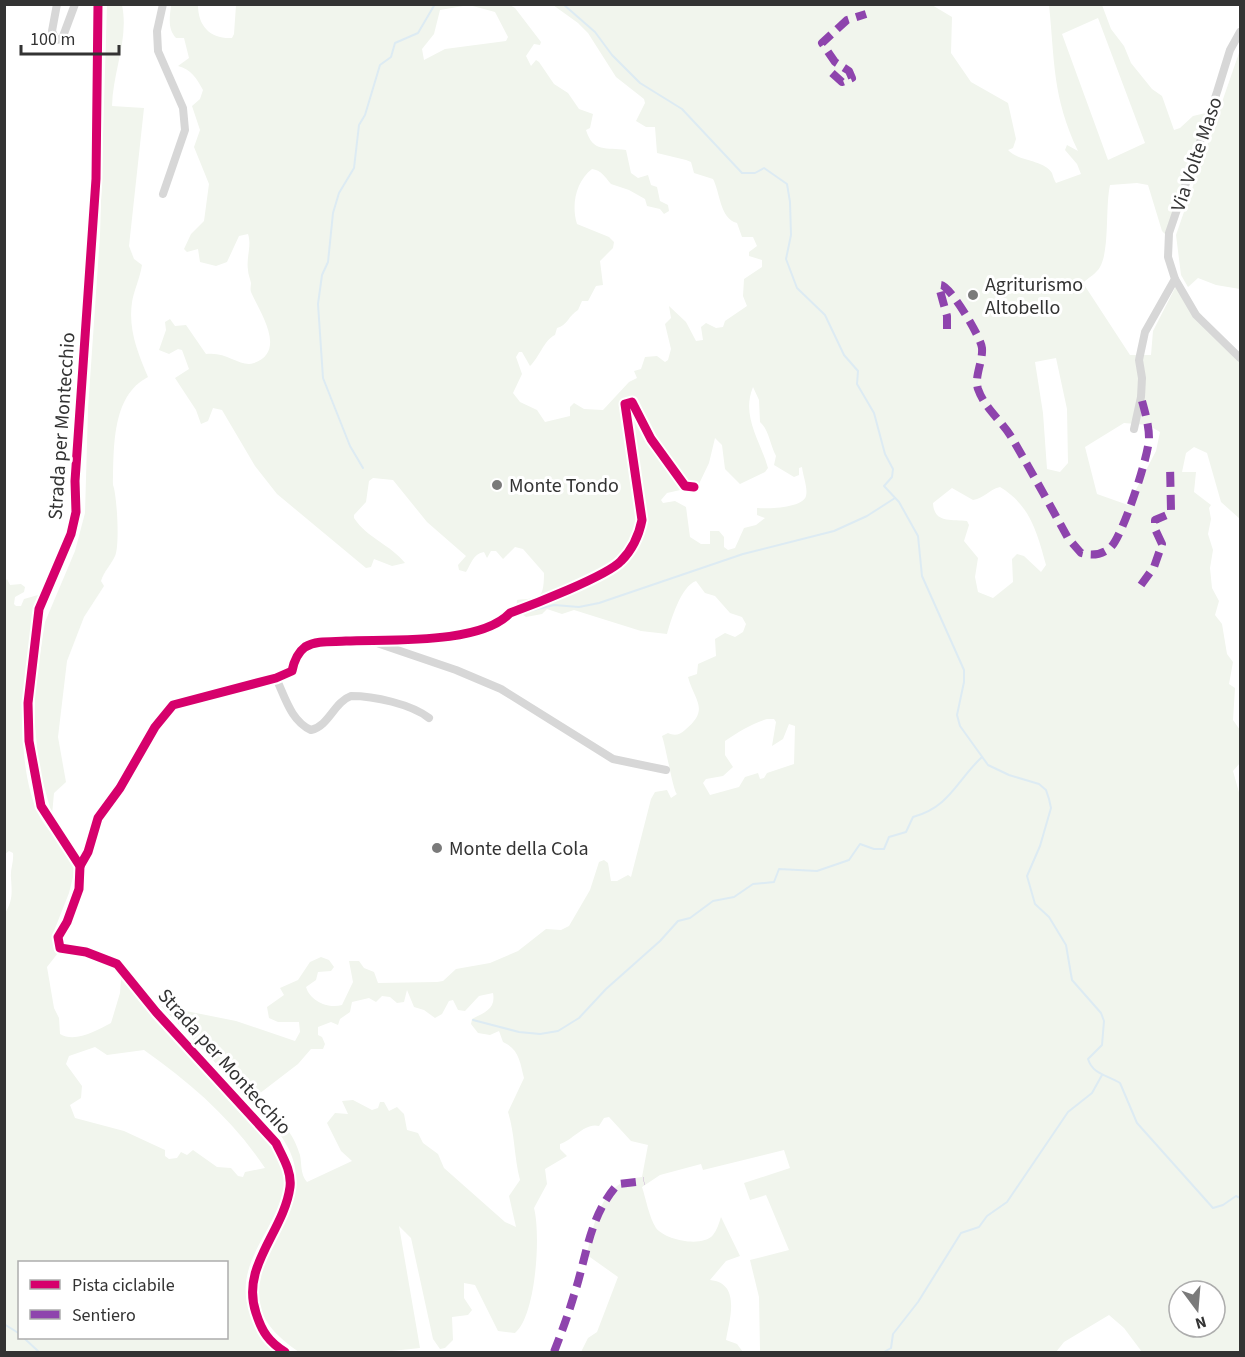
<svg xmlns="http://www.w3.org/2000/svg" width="1245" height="1357" viewBox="0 0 1245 1357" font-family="'Source Sans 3',sans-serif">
  <rect width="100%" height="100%" fill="#fff"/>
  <g fill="#f1f5ed" fill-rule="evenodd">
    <path d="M508,4L515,8L541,42L540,45L534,44L526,56L531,66L536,60L539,62L554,84L568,93L579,109L593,114L590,128L586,130C593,153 606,147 626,150L631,173L638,178L648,175L651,185L657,187L660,201L668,205L669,211L664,214L660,209L647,206L645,199L629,190L611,184C605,177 601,170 592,169C576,181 571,205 577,224L609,237L614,242L613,248L600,261L603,285L596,286L588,301H582L578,310C569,315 567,326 557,328L555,335C544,340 539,358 530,366L522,352H519L516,357L522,374L513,393L520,402L537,410L545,422L570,416V407L574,403L584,409L603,410L629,382L637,378L634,371L641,369L645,357L657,356L665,362L668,360L671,349L665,324L671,318L669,306L686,322L696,341L703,340L701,327L706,323L716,328L723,327L725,321L747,306L743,296L744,279L762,267V260L749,256V252L757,246L753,237H742L737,223C720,219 720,192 713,179L694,173L691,162L686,160L657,153L655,127H646L636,121L645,103L644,99L616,77L588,33L578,23L553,5H932L952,17L951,53L971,82L1008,103L1016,139L1013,148L1008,150C1019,162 1043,159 1052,173C1053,176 1054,180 1056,183L1081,174L1077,164L1065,150L1067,145L1078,151C1052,96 1055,62 1049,5H1102L1111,29L1124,46L1131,63L1152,89L1162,96L1174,130L1180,128L1193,116L1210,112L1167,236L1162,231L1148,185L1137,183L1110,185C1105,208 1110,249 1100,267C1097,273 1088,278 1083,283L1130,355H1151L1153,331L1176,286L1240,359V519L1221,502L1207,453L1194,447L1186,453L1182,472H1196L1194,492L1211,505L1209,508L1211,519L1208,534L1213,550L1210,568L1212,588L1219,601L1215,615L1222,624L1227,654L1233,662L1229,684L1235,688L1233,720L1240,730V763L1233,771L1240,796V1352H1142L1124,1328L1109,1315L1064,1342L1056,1352H754L760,1351L759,1297L750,1260L789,1250L766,1195L750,1200L744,1183L790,1168L784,1150L703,1170L701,1164L660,1175L642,1187C646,1199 649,1217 656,1228C665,1240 702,1248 713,1235C717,1230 719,1223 721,1217L740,1256L726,1261L710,1280C742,1283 729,1321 726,1340L737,1344L743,1352H581L588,1338L597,1332L618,1277L587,1255C594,1222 602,1180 642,1177L648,1145L631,1141L609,1117L604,1118L599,1126C585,1122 573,1140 560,1144V1149L567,1156L545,1169L547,1184L534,1208C541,1234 536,1316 515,1333L498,1331L475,1285L464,1283V1298L472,1310L468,1315L452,1317L453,1340L445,1348L440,1349L433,1339L411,1238L399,1226L420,1348L382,1352H299C243,1314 252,1281 280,1226C287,1212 296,1196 296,1179C296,1154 282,1136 267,1118C285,1119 295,1139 300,1155C302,1164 300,1174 307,1182L352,1161L341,1151L327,1123L335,1113L348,1114L342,1101L353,1100L372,1110L378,1108L380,1102H384L389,1111L397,1107L404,1114L407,1130L418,1133L423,1143L438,1154L444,1168L505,1222L516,1227L509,1196L520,1180C514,1157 515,1134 508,1112L524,1078C520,1062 519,1049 503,1042L499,1031L490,1035L478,1033L471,1024L472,1019C485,1012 496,1009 493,993L479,996L465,1011L458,1010L453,1000L449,1001L442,1014L435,1018L424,1010L414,1007L407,990L404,1002L397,1003L390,997L382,996L376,1002L369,998L352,1002L350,1012L340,1019L338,1025L331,1022L318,1027V1035L322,1037L325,1044L323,1049H311L298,1064L251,1100L161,1006L236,1021L295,1041L300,1032L299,1022H278L269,1018L267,1007L284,995L280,988L298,980L310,962L321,957L329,960L334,967L331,971L318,972L316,980L306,987C310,1001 328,1009 342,1005L353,982L349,961H359L364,968L374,972L378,983L437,982L443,981L456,969L490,963L518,951L546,929L561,930L569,926L590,890L599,862L604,860L608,863L611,881H617L628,875L631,877L651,799L655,792L667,790L671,798L677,794C673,791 666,747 662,736L668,733C674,736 680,735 685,730C710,709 695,702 688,677L697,674L698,664L716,656L715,639L725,633L735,637L743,632L746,624L742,617L730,613L715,596L705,593L696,581C681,586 671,620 667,634L641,631L574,610L562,614L547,609L542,614L526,617L516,610L517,600C538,597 544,602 544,573L523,549L515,547L503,559L496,551H491L487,558L484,552C473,554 471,564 466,572L459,570L458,565L466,556L427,522L393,480L373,478L369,481L366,502L354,515V518C367,538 391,545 405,563L392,566L374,559L371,567L366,568L277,494L255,466L222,410L213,408L208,421L201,424L196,410L175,378L189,369L182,350L178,349L169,354L159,350L166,330L165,322L170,319L175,326L186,325L206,354C227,351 241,368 254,363C288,351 259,311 251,292C250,290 251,285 251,283C250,278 248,274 248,270C246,257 252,246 248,234L239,236L227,262L216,266L200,262L198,249L187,252L184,249L191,234L204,221L209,184L194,147L200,130L192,106L200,99L203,90C197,79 191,69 178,66L189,58L184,38H176C167,28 170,17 171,5H198C198,26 210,39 232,38L234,34L236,5ZM469,5L495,12L508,37L506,41L445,49L424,60L422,49L434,34L440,10ZM1098,18L1145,143L1108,160L1062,34ZM1056,358L1067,409L1068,463L1060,472L1047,469L1043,413L1035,362ZM753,387L759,400L760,422C769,430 770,445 776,456L774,465L794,477L799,475V468L802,467C803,476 808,488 806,496C803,508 768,509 757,508V515L765,518L756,525L744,528L735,548L728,550L724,547V537L719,531H710V544H701L690,537L686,507L675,501L663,503L661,500L667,493L698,486L709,463L715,438L722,445L725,469L740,484L765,472L768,468C760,440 741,416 753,387ZM1124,423L1148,425L1160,432L1156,451L1128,505L1097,494L1085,447ZM1000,487C1030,505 1037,532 1046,565L1041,572L1024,556L1017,554L1012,559L1013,582L993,598L978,592L975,577L978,558L964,541L969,525L967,521C952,519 934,524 933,503L952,488L973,500C985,498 988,490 1000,487ZM767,719H774L776,722L772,746L783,739L789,724L795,726L794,764L767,773L764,778L760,779L758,773L745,777L739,787L710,795L703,783L706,779L723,776L733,767L725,755V741C738,732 751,724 767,719ZM1179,1291H1215V1327H1179Z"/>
    <path d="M107,5H122C129,39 113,71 112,106L144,108L129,246L134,259L142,265C140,278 134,290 132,302C128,330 138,353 148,377C111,396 114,449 113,485C117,495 120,546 115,556C111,565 104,571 101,581L104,586L84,617L67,661L58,737L66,782L54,793L52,815L39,768L35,726V687L45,622L75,551L85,513L88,409L100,235Z"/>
    <polygon points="1240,50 1240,289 1216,285 1198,278 1188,287 1181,275 1176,235"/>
    <path d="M7,579L10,585L21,584L25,587L24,592L15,597L14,604L16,606H21L24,599L38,595L41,597C22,653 12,764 40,817C50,835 66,847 76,865L69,893L52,936L54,949L58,953L47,967L54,1008L59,1018L60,1034C75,1043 96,1031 111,1023L120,993L121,979C154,1017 279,1132 284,1172C290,1221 229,1258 250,1313C257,1331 264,1341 279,1352H5L4,915C13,901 12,893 11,878C10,870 14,862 13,853L9,851L4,855V583ZM95,1047L107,1055L144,1050C191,1083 233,1120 265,1168L245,1172L243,1177L238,1176L231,1168L217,1167L193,1150L187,1155L181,1152L177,1158L169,1159L165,1156V1150L124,1131L75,1118L70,1105L81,1098L82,1086L66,1064L69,1056ZM20,1262H226V1338H20Z"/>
  </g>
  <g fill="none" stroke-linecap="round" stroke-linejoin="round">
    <g stroke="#ddebf3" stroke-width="2">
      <path d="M563,4L595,32L612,55L640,83L682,109L742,173H755L764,168L787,184L790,202L791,235L786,259L797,288L825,315L844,355L858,371L857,384L874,413L885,454L893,469L892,477L884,486L899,502L918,536L922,576L964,670V682L957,715L960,726L988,765L1009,775L1039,784L1046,790L1049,799L1051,808L1040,846L1027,876L1035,904L1049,917L1066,945L1072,980L1101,1013L1104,1021L1102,1045L1088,1059C1093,1075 1108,1075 1120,1083L1137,1123L1213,1208L1223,1205L1236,1196L1240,1198V1240"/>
      <polyline points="363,468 350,446 323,378 318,304 322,275 328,262 333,213 339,193 354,168 359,125 365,115 380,65 391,57 395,43 418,33 435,4"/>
      <polyline points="529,611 554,605 579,607 599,603 743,554 834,531 867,516 895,498"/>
      <path d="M473,1020L519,1032L540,1034L558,1031L579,1018L606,989L660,941L678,921L690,918L713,901L734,897L753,884L774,882L779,869L817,871L849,860L860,844L874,849H884L889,837L906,832L913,817C950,807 957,780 982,757"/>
      <polyline points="4,1324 20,1334"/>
      <polyline points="24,1338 39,1352"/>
      <polyline points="884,1352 891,1348 893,1334 918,1302 961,1233 979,1227 987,1216 1007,1202 1068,1112 1092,1093 1102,1075"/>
    </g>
    <g stroke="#d7d7d7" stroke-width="8">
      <polyline points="57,4 52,31 56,40 62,39 75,4"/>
      <path d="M98,4L96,179L75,481L76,512L71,534L39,609L28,703L29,741L41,806L80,866L79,889L67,922L58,937L60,948L86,952L117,964L156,1012L276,1143C282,1156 292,1171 290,1187C284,1232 240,1266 256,1313C262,1332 269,1342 285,1352"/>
      <polyline points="163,194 185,130 183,108 158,51 157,31 163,4"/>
      <polyline points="1175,279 1196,315 1240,358"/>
      <polyline points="1134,429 1141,397 1142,378 1139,360 1145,332 1175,279 1168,257 1169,233 1217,92 1230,50 1240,32"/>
      <polyline points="368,640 456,670 501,689 613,759 666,770"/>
      <path d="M276,678C285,697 291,721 311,730C329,726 334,702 351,696C374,696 411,704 429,718"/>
      <path d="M80,866L88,852L98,818L120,788L155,727L173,705L276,678L292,671C294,661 297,653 305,647C317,640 333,642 346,641C388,639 480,645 510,613C532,605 607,576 621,561C632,550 639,535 642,520L625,404L632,402L651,439L685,486L694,487"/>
    </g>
    <g stroke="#8e44ad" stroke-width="8" stroke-dasharray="15 8" stroke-linecap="butt">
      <polyline points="832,73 842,82 852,78 849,71 835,62 822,43 847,20 866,14"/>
      <path d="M947,329V316L939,287L941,285C950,286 981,337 982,348C983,362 974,376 978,389C985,409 1002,421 1012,438C1031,471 1050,505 1068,538L1081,553C1092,556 1102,555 1111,547C1123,535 1149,455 1149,438C1149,424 1144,409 1141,397"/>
      <polyline points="1141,585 1154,567 1162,544 1155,529 1155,520 1169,514 1171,510 1170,465"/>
      <path d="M554,1352C561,1334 568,1315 574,1295C587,1256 589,1216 618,1184L644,1181"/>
    </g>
    <g stroke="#fff" stroke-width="13">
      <g id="cycleway">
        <path d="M98,4L96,179L75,481L76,512L71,534L39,609L28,703L29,741L41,806L80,866L79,889L67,922L58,937L60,948L86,952L117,964L156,1012L276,1143C282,1156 292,1171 290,1187C284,1232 240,1266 256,1313C262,1332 269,1342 285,1352"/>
        <path d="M80,866L88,852L98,818L120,788L155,727L173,705L276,678L292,671C294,661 297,653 305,647C317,640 333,642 346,641C388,639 480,645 510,613C532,605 607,576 621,561C632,550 639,535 642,520L625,404L632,402L651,439L685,486L694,487"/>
      </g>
    </g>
    <use href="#cycleway" stroke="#d6006c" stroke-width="9"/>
  </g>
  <g fill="#7a7a7a" stroke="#fff" stroke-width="2">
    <circle cx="973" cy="295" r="6"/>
    <circle cx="497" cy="485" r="6"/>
    <circle cx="437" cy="848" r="6"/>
  </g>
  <g text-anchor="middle" stroke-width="6" stroke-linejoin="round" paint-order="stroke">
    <g font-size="20" fill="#333" stroke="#fff">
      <text transform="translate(1196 154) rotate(-71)" y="7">Via Volte Maso</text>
      <text transform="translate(61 426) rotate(-86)" y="7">Strada per Montecchio</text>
      <text transform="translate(225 1061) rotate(48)" y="7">Strada per Montecchio</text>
    </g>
    <g font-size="20" fill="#333" stroke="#fff" text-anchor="start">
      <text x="985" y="291">Agriturismo<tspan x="985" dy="23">Altobello</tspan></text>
      <text x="509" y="492">Monte Tondo</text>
      <text x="449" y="855">Monte della Cola</text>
    </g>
  </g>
  <rect width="1245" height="1357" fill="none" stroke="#333333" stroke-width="12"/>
  <rect x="18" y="1261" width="210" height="78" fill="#ffffff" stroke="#adadad" stroke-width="1.5"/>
  <rect x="30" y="1280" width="30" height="9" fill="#d6006c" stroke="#adadad" stroke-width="1.5"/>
  <text x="72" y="1291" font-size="18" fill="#333333">Pista ciclabile</text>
  <rect x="30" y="1310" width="30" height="9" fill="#8e44ad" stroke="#adadad" stroke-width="1.5"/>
  <text x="72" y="1321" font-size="18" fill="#333333">Sentiero</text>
  <g transform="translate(1197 1309) rotate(164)"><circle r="28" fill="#ffffff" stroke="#adadad" stroke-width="1.5"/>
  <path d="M0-4.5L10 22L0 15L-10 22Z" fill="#7a7a7a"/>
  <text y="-9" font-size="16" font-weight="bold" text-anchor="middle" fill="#333333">N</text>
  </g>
  <path d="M21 45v9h98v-9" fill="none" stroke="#333333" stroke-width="3"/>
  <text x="30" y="45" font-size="18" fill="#333333" stroke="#ffffff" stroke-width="4.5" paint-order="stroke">100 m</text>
</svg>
